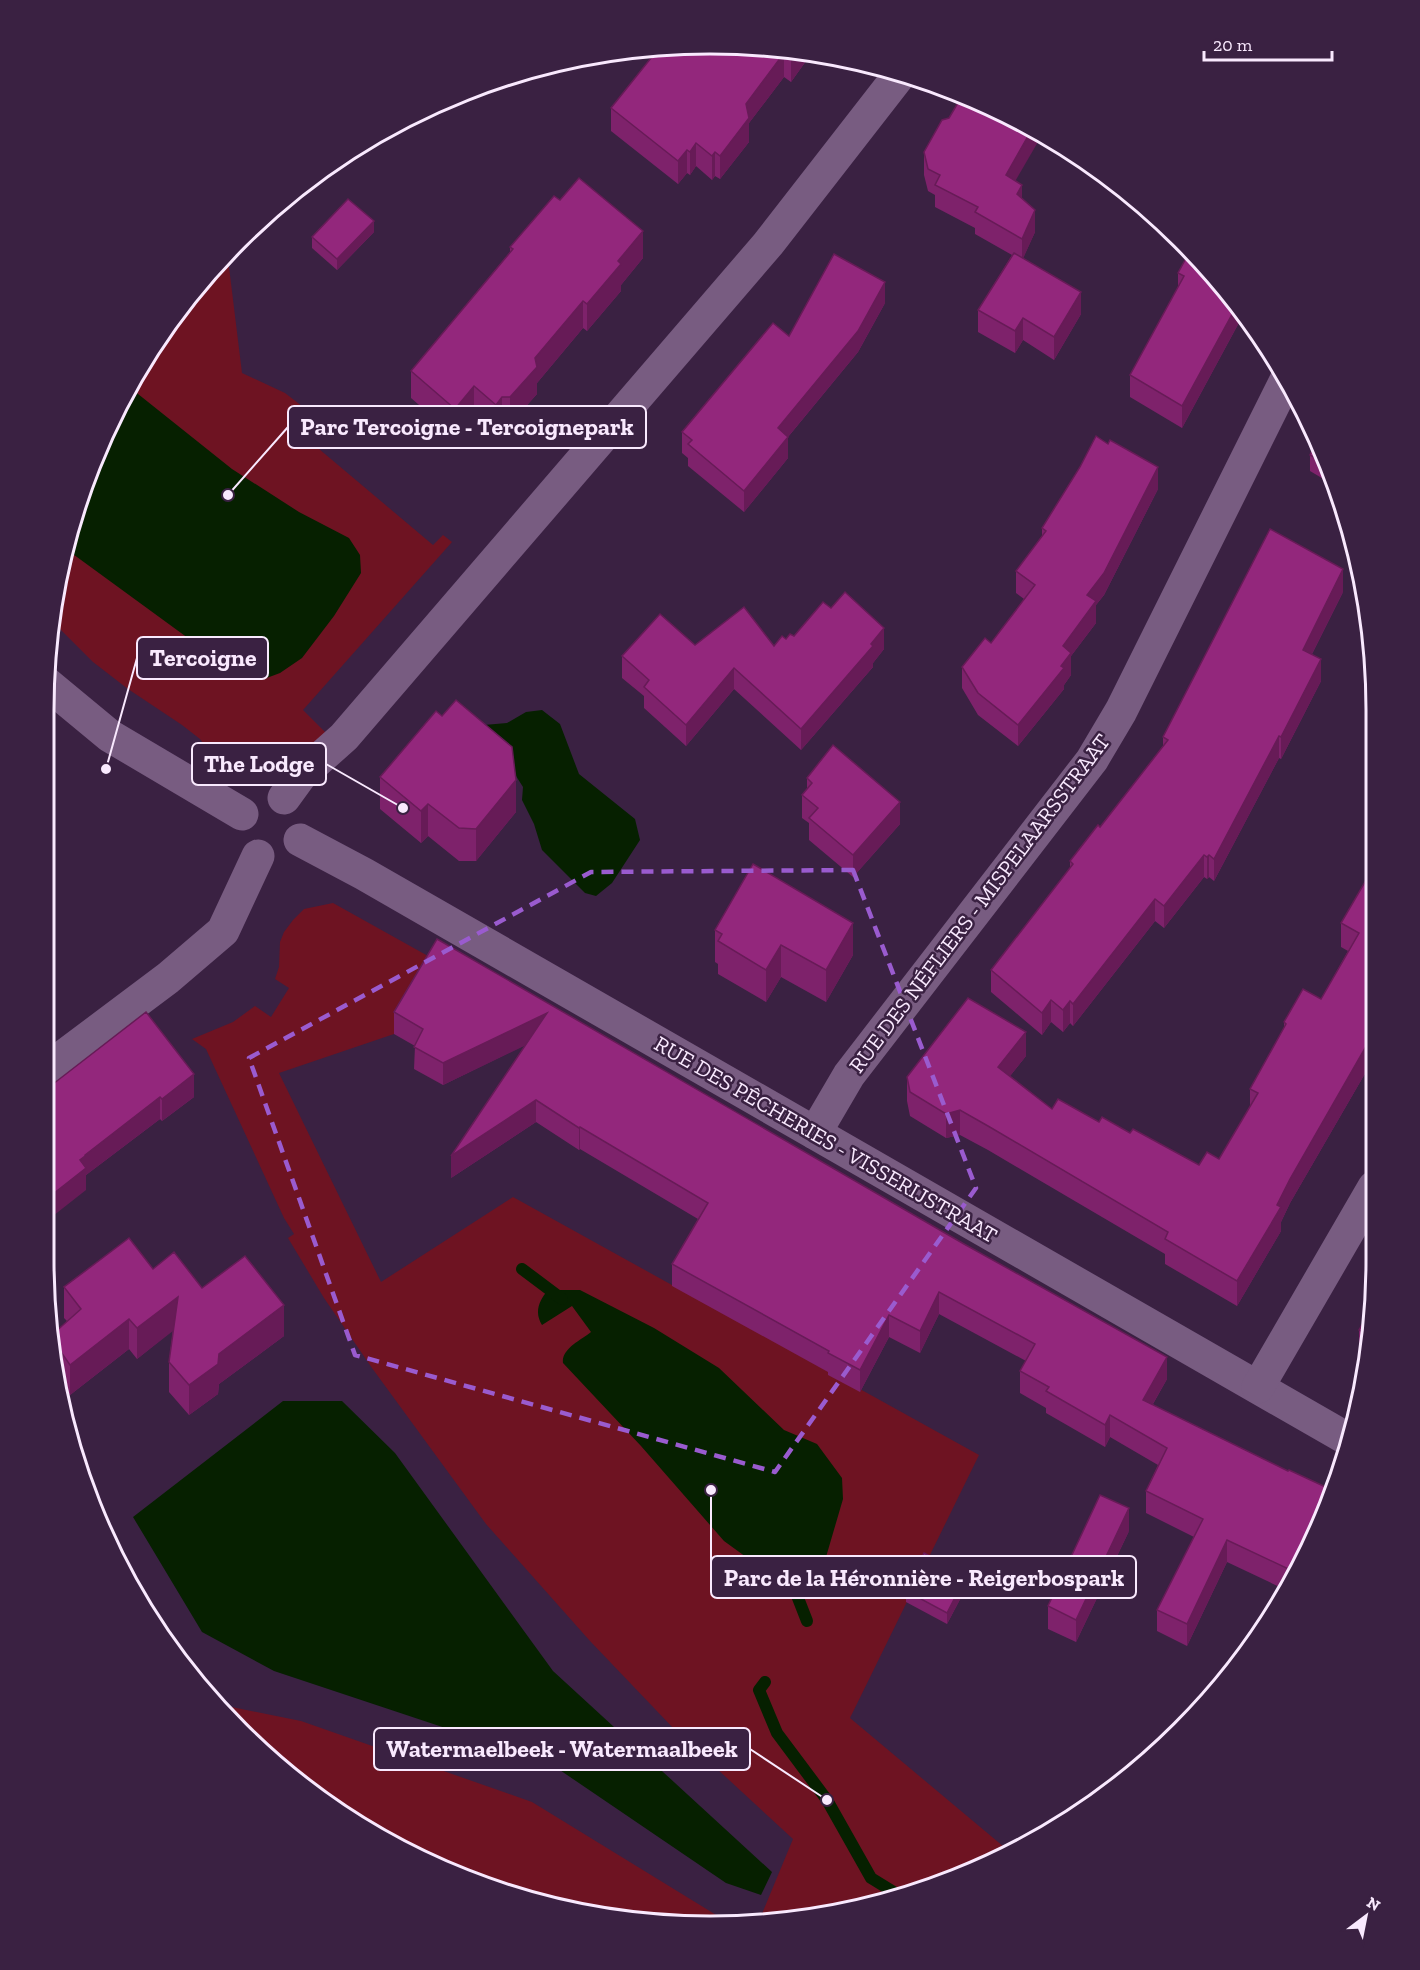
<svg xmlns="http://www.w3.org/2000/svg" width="1420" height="1970" viewBox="0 0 1420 1970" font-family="'Zilla Slab',serif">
  <rect width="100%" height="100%" fill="#3a2142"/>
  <g fill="#6e1322">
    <path d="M221,259L229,267L242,373L285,393L320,420L306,438L433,545L443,535L452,542L303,710L327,734C318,742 308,753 298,759C282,769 260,770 242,770L244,764L206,747L200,739L182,725L128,689L93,662L52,621L56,580L94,455L133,376L209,271Z"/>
    <polygon points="333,903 437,961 394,1034 279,1073 381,1282 513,1197 979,1455 850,1718 1010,1852 965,1876 797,1921 759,1921 793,1839 676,1731 590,1641 486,1524 372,1368 324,1298 288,1238 294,1234 284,1218 206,1049 192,1039 233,1022 255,1006 271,1017 289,988 275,979 279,967 280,942 284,932 293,920 304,909"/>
    <polygon points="222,1705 301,1721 532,1802 726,1921 623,1921 496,1891 416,1858 270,1761"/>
  </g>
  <g fill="#062000">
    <polygon points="128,386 232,469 299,512 349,538 360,555 361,573 334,616 302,658 280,673 264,679 229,668 66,549 94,455"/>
    <polygon points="542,710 560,724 579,774 635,819 640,840 612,883 596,896 585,893 542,850 534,824 522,800 523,787 484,725 507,723 526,712"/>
    <path d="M548,1290H580L654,1328L719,1368L784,1430L817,1444L842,1478L843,1499L826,1557L806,1572L789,1575L764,1570L724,1541L641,1446L563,1363C561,1349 581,1340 591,1332L572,1306L542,1325C534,1312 539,1301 548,1290Z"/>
    <polygon points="283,1401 342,1401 395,1453 553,1671 772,1872 761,1895 726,1883 548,1762 274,1671 202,1632 133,1517"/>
  </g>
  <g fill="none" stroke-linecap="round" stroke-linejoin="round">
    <g stroke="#062000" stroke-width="12">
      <polyline points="522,1269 562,1299"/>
      <polyline points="780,1562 789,1575 807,1621"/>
      <polyline points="765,1682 759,1690 777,1733 827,1800 871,1878 897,1894"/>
    </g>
    <g stroke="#785c81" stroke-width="33">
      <polyline points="46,683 110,736 242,814"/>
      <polyline points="284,798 300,776 344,737 768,244 901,73"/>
      <polyline points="300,840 364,874 1351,1441"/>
      <polyline points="44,1071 168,978 223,931 258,856"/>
      <polyline points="815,1133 849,1075 1092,760 1121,711 1285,382"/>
      <polyline points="1258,1387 1374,1187"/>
    </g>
  </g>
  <g fill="#7e226b">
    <polygon points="754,45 811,54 791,82 784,77 749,123 749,142 720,179 715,176 712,180 696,166 690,175 687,173 678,184 611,131 611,108"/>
    <polygon points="949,118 1015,181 1035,232 1023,258 1081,314 1054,360 1023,340 1015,353 978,332 978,310 1012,255 975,234 975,228 935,207 935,195 928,191 924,175 924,152"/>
    <polygon points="560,200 643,258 621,285 621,291 587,331 583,328 537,383 537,394 510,424 502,424 496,432 474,413 455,436 411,398 411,371 510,252 510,247"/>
    <polygon points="374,232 337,270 312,248 312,237"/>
    <polygon points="1211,271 1242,317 1182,428 1130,397 1130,375 1178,287 1178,273"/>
    <polygon points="885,303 858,352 788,437 788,458 744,512 688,466 688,458 682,453 682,432 789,336"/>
    <polygon points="1318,439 1337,487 1310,471 1310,455"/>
    <polygon points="1158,489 1104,595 1096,605 1096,623 1071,656 1071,675 1064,685 1064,689 1018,746 978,715 962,688 962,667 991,643 1024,599 1016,593 1016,571 1042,536 1042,528"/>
    <polygon points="1343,592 1312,654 1321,681 1281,759 1279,758 1214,881 1209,877 1207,879 1204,877 1164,928 1155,921 1073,1026 1070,1023 1063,1032 1051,1022 1042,1035 991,992 991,970 1070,868 1070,861 1100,827 1163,746 1163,737"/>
    <polygon points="794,636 884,649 873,663 873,667 801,750 734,689 686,746 644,708 644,696 622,678 622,656 695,645 774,646"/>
    <polygon points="380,777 516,812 476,861 459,861 428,836 421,843 380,809"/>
    <polygon points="807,778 900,824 853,877 809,840 809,823 802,818 802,795 807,790"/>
    <polygon points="1372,870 1374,1058 1290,1203 1281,1222 1281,1231 1237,1306 1165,1264 1165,1254 988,1150 960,1135 946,1138 910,1116 907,1101 907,1077 1026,1056 1010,1076 1052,1109 1099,1122 1130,1133 1199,1165 1219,1159 1250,1107 1250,1089 1284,1029 1284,1022 1321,999 1348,951 1341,947 1341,923"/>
    <polygon points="715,930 853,955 826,1002 781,977 766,1002 718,974 718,964 715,962"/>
    <polygon points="437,939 1167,1379 1153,1404 1308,1555 1286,1590 1227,1562 1187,1646 1157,1631 1157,1610 1194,1537 1146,1513 1146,1491 1158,1465 1110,1437 1105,1447 1046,1413 1046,1408 1020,1393 1020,1371 1026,1361 939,1314 920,1353 889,1337 860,1392 828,1375 828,1372 672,1286 672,1264 698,1219 580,1149 579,1150 536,1122 451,1178 525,1045 443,1085 414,1069 415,1046 394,1034 394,1012"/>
    <polygon points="44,1091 194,1097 162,1121 160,1119 86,1175 86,1190"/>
    <polygon points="153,1269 202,1288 284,1336 219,1384 218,1394 189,1415 169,1392 169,1362 173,1330 137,1359 129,1349 70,1395 59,1380 53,1334 67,1321 64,1318 64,1287"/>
    <polygon points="1375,1303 1365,1363 1359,1359 1359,1330"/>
    <polygon points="1129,1531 1076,1642 1048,1629 1048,1606"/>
    <polygon points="966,1588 947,1624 906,1602 906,1591"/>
  </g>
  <g fill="#671b57">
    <polygon points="796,52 811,54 791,82 791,58"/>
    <polygon points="784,53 784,77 749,123 749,142 720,179 720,156 746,104"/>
    <polygon points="1032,129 1042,135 1006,197 1006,175"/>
    <polygon points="696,143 696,166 690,175 690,152"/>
    <polygon points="687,150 687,173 678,184 678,161"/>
    <polygon points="715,152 715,176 712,180 712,156"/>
    <polygon points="1022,185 1022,207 1017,194"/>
    <polygon points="1035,210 1035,232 1022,261 1022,239"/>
    <polygon points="374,221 374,232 337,270 337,259"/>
    <polygon points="643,231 643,258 621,285 621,291 587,331 587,304 618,261"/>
    <polygon points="885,282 885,303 858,352 778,449 778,428"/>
    <polygon points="1081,292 1081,314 1054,360 1054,337"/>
    <polygon points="583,301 583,328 537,383 537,394 510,424 510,397 535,358"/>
    <polygon points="1236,307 1242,317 1182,428 1182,406"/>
    <polygon points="1023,318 1023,340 1015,353 1015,331"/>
    <polygon points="474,386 474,413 455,436 455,409"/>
    <polygon points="502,397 502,424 496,432 496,405"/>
    <polygon points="788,437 788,458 744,512 744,491"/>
    <polygon points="1158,467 1158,489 1104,595 1096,605 1096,623 1071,656 1071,675 1064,685 1064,689 1018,746 1018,725 1063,646 1087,595"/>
    <polygon points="1343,569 1343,592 1303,672 1303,650"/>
    <polygon points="884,628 884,649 873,663 873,667 801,750 801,729"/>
    <polygon points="1321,659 1321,681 1281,759 1281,737"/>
    <polygon points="734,668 734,689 686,746 686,725"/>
    <polygon points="1279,736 1279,758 1214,881 1214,859"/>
    <polygon points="516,780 516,812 476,861 476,829"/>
    <polygon points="900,802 900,824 853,877 853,855"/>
    <polygon points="428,804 428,836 421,843 421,811"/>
    <polygon points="1204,855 1204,877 1164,928 1164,906"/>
    <polygon points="1209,855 1209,877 1207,879 1207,857"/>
    <polygon points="1155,899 1155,921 1073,1026 1073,1004"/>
    <polygon points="853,923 853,955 826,1002 826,970"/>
    <polygon points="781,945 781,977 766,1002 766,970"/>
    <polygon points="47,995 47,1017 44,1019 44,997"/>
    <polygon points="1051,1000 1051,1022 1042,1035 1042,1013"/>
    <polygon points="1070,1001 1070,1023 1063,1032 1063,1010"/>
    <polygon points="547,1013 547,1035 443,1085 443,1063"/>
    <polygon points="1026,1032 1026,1056 998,1091 998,1067"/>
    <polygon points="1373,1034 1374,1058 1290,1203 1281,1222 1281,1231 1237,1306 1237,1281 1290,1179"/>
    <polygon points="194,1074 194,1097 162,1121 162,1099"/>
    <polygon points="160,1097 160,1119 86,1175 86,1190 44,1223 44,1201 85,1155"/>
    <polygon points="536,1100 536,1122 451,1178 451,1156"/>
    <polygon points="960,1110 960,1135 946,1138 946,1114"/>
    <polygon points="580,1127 580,1149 579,1150 579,1128"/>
    <polygon points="939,1292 939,1314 920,1353 920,1331"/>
    <polygon points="178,1297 178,1327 137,1359 137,1328"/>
    <polygon points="284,1305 284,1336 219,1384 218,1394 189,1415 189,1385 219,1354"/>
    <polygon points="889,1315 889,1337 860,1392 860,1370"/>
    <polygon points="129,1319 129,1349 70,1395 70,1365"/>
    <polygon points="1167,1357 1167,1379 1143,1421 1143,1400"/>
    <polygon points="1110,1415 1110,1437 1105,1447 1105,1425"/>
    <polygon points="1129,1508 1129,1531 1076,1642 1076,1620"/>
    <polygon points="1227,1540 1227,1562 1187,1646 1187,1624"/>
    <polygon points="966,1576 966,1588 947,1624 947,1613"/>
  </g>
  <g fill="#93277c" stroke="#671b57" stroke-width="1.5">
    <polygon points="754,45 796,52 791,58 784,53 746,104 749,118 720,156 715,152 712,156 696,143 690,152 687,150 678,161 611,108 659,48"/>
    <polygon points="962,96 1005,112 1032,129 1006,175 1022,185 1017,194 1035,210 1022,239 975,212 978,207 935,185 940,175 928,169 924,152 942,120 949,118"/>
    <polygon points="579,178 643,231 618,261 621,264 587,304 583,301 535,358 537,367 510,397 502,397 496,405 474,386 455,409 411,371 513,249 510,247 554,196 560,200"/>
    <polygon points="348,199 374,221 337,259 312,237"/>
    <polygon points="1190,251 1211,271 1236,307 1182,406 1130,375 1184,276 1178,273"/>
    <polygon points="1014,253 1081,292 1054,337 1023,318 1015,331 978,310"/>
    <polygon points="834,254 885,282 858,331 778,428 788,437 744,491 688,444 692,440 682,432 773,323 789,336"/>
    <polygon points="1096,436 1108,444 1110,440 1158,467 1104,573 1087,595 1096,601 1063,646 1071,653 1061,666 1064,668 1018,725 978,693 962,667 985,638 991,643 1035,585 1016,571 1046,531 1042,528 1080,467"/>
    <polygon points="1318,439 1329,466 1310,455"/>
    <polygon points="1270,529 1343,569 1303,650 1321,659 1281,737 1279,736 1214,859 1209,855 1207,857 1204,855 1164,906 1155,899 1073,1004 1070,1001 1063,1010 1051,1000 1042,1013 991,970 1073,864 1070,861 1098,825 1100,827 1168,740 1163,737"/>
    <polygon points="845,592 884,628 871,644 873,646 801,729 734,668 686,725 644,687 649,680 622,656 660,614 695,645 744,607 774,646 782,636 786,639 790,634 794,636 823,602 831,608"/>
    <polygon points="456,700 512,747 516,780 476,829 459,828 428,804 421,811 380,777 436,711 442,716"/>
    <polygon points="833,745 900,802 853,855 809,818 818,808 802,795 812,783 807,778"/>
    <polygon points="753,864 853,923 826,970 781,945 766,970 718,941 722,934 715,930"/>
    <polygon points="1372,870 1373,1034 1290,1179 1277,1205 1281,1207 1237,1281 1165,1239 1168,1232 988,1126 960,1110 946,1114 910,1092 907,1077 968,998 1026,1032 998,1067 1052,1109 1058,1099 1099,1122 1102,1117 1130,1133 1133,1129 1199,1165 1207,1152 1219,1159 1258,1093 1250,1089 1286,1024 1284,1022 1303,989 1321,999 1359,933 1341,923"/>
    <polygon points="437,939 964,1244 1167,1357 1143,1400 1288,1471 1289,1470 1332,1490 1308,1555 1297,1573 1227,1540 1187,1624 1157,1610 1203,1519 1146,1491 1167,1448 1110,1415 1105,1425 1046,1391 1049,1387 1020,1371 1035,1344 939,1292 920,1331 889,1315 860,1370 828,1353 829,1351 672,1264 708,1203 580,1127 579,1128 536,1100 451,1156 547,1013 443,1063 414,1047 423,1029 394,1012"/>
    <polygon points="146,1012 194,1074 162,1099 160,1097 85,1155 85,1156 80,1160 86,1168 44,1201 44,1091"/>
    <polygon points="129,1238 153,1269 174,1252 202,1288 245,1256 284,1305 219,1354 218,1364 189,1385 169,1362 178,1297 137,1328 129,1319 70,1365 54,1342 53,1334 81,1309 64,1287"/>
    <polygon points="1375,1303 1370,1336 1359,1330"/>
    <polygon points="1100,1495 1129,1508 1076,1620 1048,1606"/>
    <polygon points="924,1553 966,1576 947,1613 906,1591"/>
  </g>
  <path fill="none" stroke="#9a5bcf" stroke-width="4.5" stroke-dasharray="12 8" stroke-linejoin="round" d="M853,870L976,1188L775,1472L355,1355L249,1058L591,872Z"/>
  <g text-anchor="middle" stroke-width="5" stroke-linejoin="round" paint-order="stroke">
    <g font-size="22" fill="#f9e9fe" stroke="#3a2142">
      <text transform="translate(979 903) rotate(-53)" y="8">RUE DES NÉFLIERS - MISPELAARSSTRAAT</text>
      <text transform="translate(826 1139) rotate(30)" y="8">RUE DES PÊCHERIES - VISSERIJSTRAAT</text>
    </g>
  </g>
  <path d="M0 0H1420V1970H0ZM710 54H710A656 656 0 0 1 1366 710V1260A656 656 0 0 1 710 1916H710A656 656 0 0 1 54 1260V710A656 656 0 0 1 710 54Z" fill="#3a2142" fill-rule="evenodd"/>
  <path fill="none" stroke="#f9e9fe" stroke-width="3" d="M710 54H710A656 656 0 0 1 1366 710V1260A656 656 0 0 1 710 1916H710A656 656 0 0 1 54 1260V710A656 656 0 0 1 710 54Z"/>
  <path fill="none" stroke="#f9e9fe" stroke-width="2" d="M228 495L288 427M106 769L137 658M403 808L326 764M711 1490L711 1577M827 1800L750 1749"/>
  <g fill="#f9e9fe" stroke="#3a2142" stroke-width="2">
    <circle cx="228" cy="495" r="6"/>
    <circle cx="106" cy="769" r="6"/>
    <circle cx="403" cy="808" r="6"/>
    <circle cx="711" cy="1490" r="6"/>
    <circle cx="827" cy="1800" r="6"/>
  </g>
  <g fill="#3a2142" stroke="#f9e9fe" stroke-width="2">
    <rect x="288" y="406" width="358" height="42" rx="6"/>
    <rect x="137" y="637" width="131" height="42" rx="6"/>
    <rect x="192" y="743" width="134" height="42" rx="6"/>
    <rect x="711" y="1556" width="425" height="42" rx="6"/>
    <rect x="374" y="1728" width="376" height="42" rx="6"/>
  </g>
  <g font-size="24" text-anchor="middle" font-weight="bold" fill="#f9e9fe">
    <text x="467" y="435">Parc Tercoigne - Tercoignepark</text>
    <text x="203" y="666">Tercoigne</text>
    <text x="259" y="772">The Lodge</text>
    <text x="924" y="1586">Parc de la Héronnière - Reigerbospark</text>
    <text x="562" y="1757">Watermaelbeek - Watermaalbeek</text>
  </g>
  <g transform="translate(1366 1916) rotate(32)" stroke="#3a2142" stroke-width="4.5" paint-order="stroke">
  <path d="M0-4.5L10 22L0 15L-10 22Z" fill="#f9e9fe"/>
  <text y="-9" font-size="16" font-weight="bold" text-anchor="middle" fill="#f9e9fe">N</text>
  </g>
  <path d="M1204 51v9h128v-9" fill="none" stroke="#f9e9fe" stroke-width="3"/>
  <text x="1213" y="51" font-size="18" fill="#f9e9fe" stroke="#3a2142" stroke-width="4.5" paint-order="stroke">20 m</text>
</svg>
